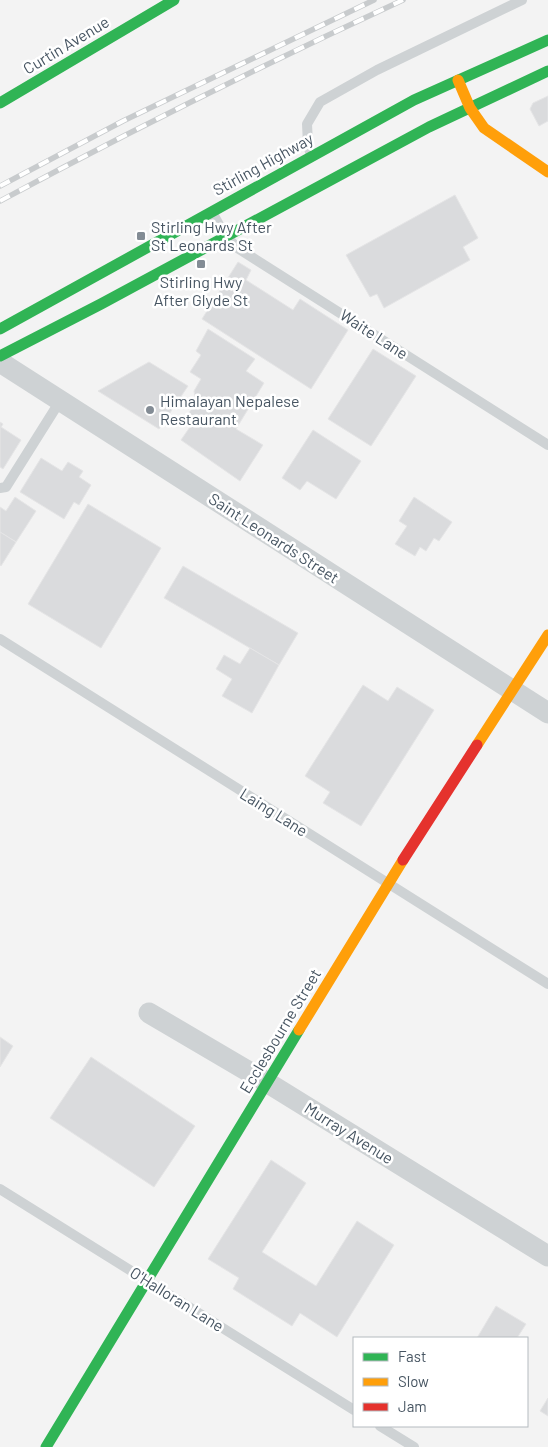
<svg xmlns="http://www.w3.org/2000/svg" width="548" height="1447" viewBox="0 0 548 1447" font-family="Barlow,sans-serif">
  <rect width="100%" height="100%" fill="#f3f3f3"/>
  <g fill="#dadbdd" stroke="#e5e5e6">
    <polygon points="548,96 548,121 539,126 530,109 533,103"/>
    <polygon points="455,195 478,238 463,247 470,260 384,308 377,294 370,297 346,255"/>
    <polygon points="238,262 251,270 246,280 293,310 300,299 348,330 311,389 202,319"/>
    <polygon points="208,329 255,359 246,371 264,383 236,429 263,445 240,481 181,440 192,424 185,419 196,402 194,391 201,379 190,372 201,355 196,351"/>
    <polygon points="373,349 416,376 371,446 328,419"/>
    <polygon points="149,362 188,386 159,429 98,391"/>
    <polygon points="0,422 3,424 1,427 21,440 3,469 0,467"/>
    <polygon points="313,430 361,461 336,499 307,481 300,490 282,478"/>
    <polygon points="41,458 62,471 68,462 83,471 79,477 91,485 79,505 74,502 64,519 20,492"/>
    <polygon points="15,497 36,511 16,542 0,532 0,507 6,511"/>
    <polygon points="414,497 452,522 439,541 434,538 426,551 420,547 415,556 395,544 407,526 399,521"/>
    <polygon points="88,504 161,548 101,648 28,604"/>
    <polygon points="0,532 16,542 1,566 0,565"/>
    <polygon points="183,566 298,633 279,665 164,598"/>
    <polygon points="250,648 279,665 252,713 222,696 232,679 216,669 224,655 240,664"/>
    <polygon points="363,685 388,701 397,687 434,710 361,826 323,803 330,792 305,776"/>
    <polygon points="0,1037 13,1046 0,1067"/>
    <polygon points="91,1057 195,1126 154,1187 50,1118"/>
    <polygon points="271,1160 306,1183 262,1252 316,1286 357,1221 394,1245 337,1337 300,1313 292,1326 233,1289 239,1278 208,1259"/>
    <polygon points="496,1306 526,1324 517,1338 477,1338"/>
    <polygon points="548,1398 548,1416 540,1411"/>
  </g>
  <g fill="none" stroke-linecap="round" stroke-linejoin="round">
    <g stroke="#ced2d4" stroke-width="10">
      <polyline points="311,156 308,144 307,124 320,102 377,70 522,0"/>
      <polyline points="212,212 225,236 239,249 548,445"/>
      <polyline points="0,488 6,487 60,401"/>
      <polyline points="0,639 548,984"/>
      <polyline points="0,1189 354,1410"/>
      <polyline points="380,1426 414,1447"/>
    </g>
    <g stroke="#ced2d4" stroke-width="21">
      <polyline points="0,362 548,713"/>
      <polyline points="149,1013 268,1083 548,1256"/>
    </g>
    <g stroke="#30b455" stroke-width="11">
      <polyline points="0,103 174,0"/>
      <polyline points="0,329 414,100 548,40"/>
      <polyline points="0,356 101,304 429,127 548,71"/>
      <polyline points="46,1447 299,1030"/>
    </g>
    <g stroke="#ff9f0a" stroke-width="11">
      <polyline points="458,80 470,108 484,128 548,172"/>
      <polyline points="477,745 548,635"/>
      <polyline points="299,1030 403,860"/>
    </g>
    <polyline stroke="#e5322d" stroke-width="11" points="403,860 477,745"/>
    <g stroke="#c8cbcd" stroke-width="5.5">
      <g id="rail">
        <polyline points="0,186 123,121 374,0"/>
        <path d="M0,201C132,130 267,63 403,0"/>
      </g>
    </g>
    <use href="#rail" stroke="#fff" stroke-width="4" stroke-dasharray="11" stroke-linecap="butt"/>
  </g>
  <g fill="#838c95" stroke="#fff" stroke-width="2">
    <rect x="136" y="231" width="10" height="10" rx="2.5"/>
    <rect x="196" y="259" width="10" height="10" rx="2.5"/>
    <circle cx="150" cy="410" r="5"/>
  </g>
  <g text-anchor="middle" stroke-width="5" stroke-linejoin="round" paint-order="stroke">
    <g font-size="16" fill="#475562" stroke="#fff">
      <text transform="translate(66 45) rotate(-31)" y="6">Curtin Avenue</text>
      <text transform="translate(263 164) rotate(-29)" y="6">Stirling Highway</text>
      <text transform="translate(374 334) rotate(33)" y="6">Waite Lane</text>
      <text transform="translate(274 538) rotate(33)" y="6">Saint Leonards Street</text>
      <text transform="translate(274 812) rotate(32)" y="6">Laing Lane</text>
      <text transform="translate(280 1031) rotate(-59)" y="6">Ecclesbourne Street</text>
      <text transform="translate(349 1133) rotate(32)" y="6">Murray Avenue</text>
      <text transform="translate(177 1299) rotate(32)" y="6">O'Halloran Lane</text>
    </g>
    <g font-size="16" fill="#475562" stroke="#fff" text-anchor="start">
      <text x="151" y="233">Stirling Hwy After<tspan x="151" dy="18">St Leonards St</tspan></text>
      <text x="201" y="288" text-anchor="middle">Stirling Hwy<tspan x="201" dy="18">After Glyde St</tspan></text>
      <text x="160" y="407">Himalayan Nepalese<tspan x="160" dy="18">Restaurant</tspan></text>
    </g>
  </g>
  <rect x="353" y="1337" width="175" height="90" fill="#ffffff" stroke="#b5bbc0"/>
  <rect x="363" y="1353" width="25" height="8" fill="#30b455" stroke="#b5bbc0"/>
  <text x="398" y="1362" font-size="15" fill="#475562">Fast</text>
  <rect x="363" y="1378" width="25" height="8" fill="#ff9f0a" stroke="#b5bbc0"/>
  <text x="398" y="1387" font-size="15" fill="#475562">Slow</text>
  <rect x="363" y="1403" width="25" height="8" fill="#e5322d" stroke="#b5bbc0"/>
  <text x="398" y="1412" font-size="15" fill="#475562">Jam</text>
</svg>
